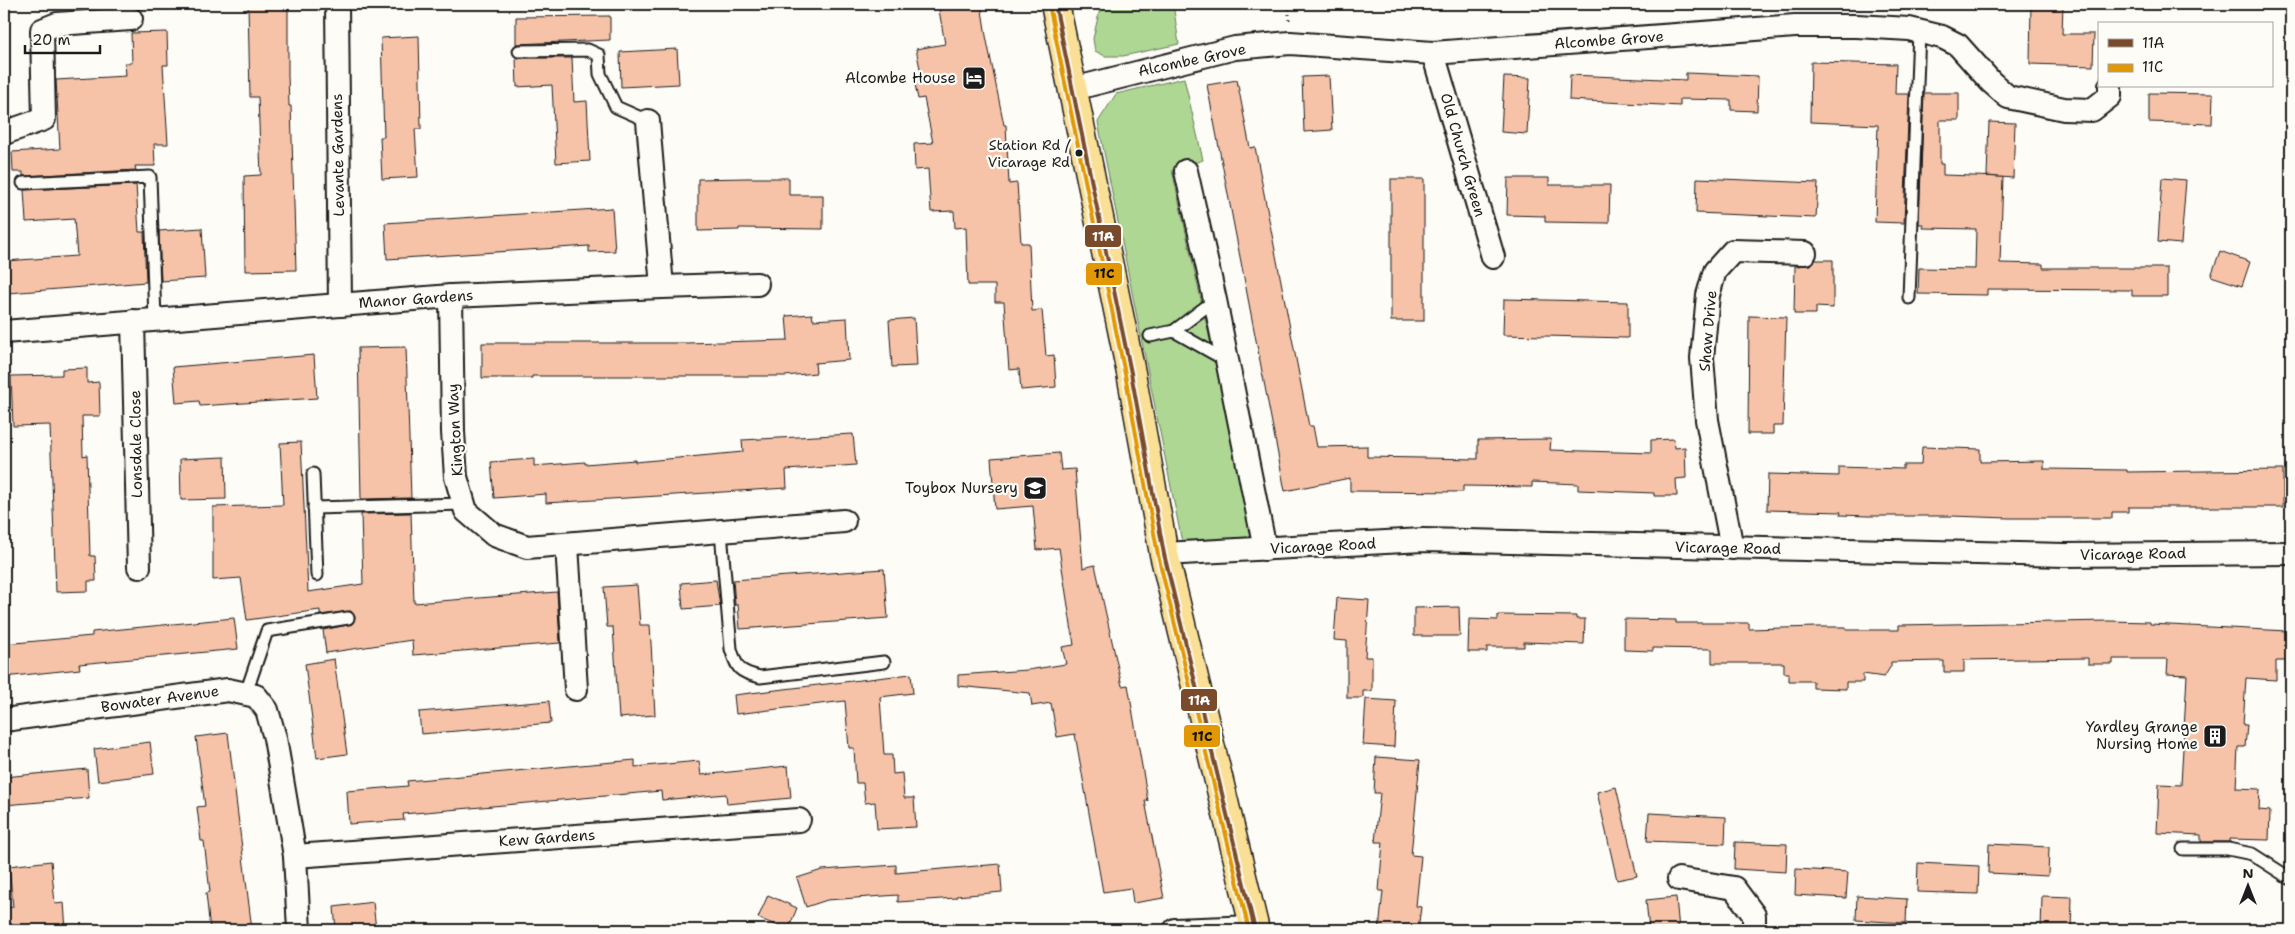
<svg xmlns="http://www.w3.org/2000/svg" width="2295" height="934" viewBox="0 0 2295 934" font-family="'Shantell Sans',sans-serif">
  <rect width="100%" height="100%" fill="#fdfcf7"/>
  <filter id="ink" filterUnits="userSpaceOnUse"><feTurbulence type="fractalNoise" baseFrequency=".02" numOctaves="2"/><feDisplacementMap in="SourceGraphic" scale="10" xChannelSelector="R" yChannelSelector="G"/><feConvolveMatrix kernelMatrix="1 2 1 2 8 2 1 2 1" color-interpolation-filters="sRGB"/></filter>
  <g filter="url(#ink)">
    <g fill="#afd794" stroke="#667a58">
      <polygon points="1101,4 1173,4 1179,44 1123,56 1105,56 1095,51 1093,39"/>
      <polygon points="1184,78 1203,160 1172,170 1254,537 1182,542 1098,122 1116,94"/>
    </g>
    <g fill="#f7c3a8" stroke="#1c1c1c">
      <polygon points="248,4 288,4 288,75 289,106 291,106 296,270 245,271 244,176 261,175 258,97 250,97"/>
      <polygon points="971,4 981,4 986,36 1004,125 1006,125 1009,184 1017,183 1021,243 1029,243 1032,311 1042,310 1046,356 1054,355 1056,387 1021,390 1019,369 1009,370 1004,302 995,302 995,285 968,285 966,227 955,228 954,211 931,212 928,169 915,170 914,144 933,143 924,98 918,99 914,79 922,78 916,49 945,44 939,10"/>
      <polygon points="2031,4 2063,4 2062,34 2094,34 2093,66 2030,64"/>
      <polygon points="610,16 610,40 516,44 516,17"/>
      <polygon points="167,32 168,65 163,65 168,144 154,144 155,166 135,166 136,170 23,176 23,172 13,172 12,152 60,149 56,80 126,76 125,63 132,63 131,33"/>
      <polygon points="419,36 421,129 415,129 418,177 382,179 380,137 384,137 381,38"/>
      <polygon points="677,49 679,84 621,87 620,52"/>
      <polygon points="516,58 572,58 574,102 587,101 590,161 556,163 552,85 517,87"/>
      <polygon points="1811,62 1896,64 1895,94 1909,94 1904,223 1875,222 1878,125 1810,122"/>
      <polygon points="1686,73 1758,76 1757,111 1731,110 1731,100 1680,99 1680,106 1569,100 1570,75 1686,80"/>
      <polygon points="1329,76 1332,130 1304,132 1302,77"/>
      <polygon points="1504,77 1530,78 1527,134 1501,132"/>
      <polygon points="1237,80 1250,148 1255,147 1309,426 1313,426 1317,447 1367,446 1367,457 1478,459 1478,440 1551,439 1550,450 1651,453 1651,440 1674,439 1675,448 1685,447 1686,478 1676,479 1677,496 1654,496 1654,493 1578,490 1578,484 1532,482 1532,487 1463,486 1463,492 1350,491 1350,478 1285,491 1207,85"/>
      <polygon points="1924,93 1959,93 1959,120 1940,120 1940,164 1943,164 1943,175 2003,177 2000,263 2043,264 2043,268 2167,268 2167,296 2132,296 2132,290 1987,289 1987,295 1918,294 1919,268 1975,269 1976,229 1923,228 1923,224 1919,224"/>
      <polygon points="2149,93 2213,94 2212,124 2149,122"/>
      <polygon points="1989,122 2015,123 2013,178 1987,176"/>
      <polygon points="746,178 789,178 789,195 823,195 823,229 739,228 739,230 698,231 698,179"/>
      <polygon points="1508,178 1549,178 1549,185 1610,185 1609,223 1545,222 1545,216 1507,215"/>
      <polygon points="1697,178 1818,183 1816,218 1696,213"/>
      <polygon points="2162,178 2186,180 2181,244 2158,242"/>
      <rect x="1391" y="179" width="33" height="142"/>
      <polygon points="136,185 139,232 144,232 146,282 8,293 5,261 77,256 74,219 26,222 24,190"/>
      <polygon points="612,208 615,251 589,252 589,246 387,259 385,223"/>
      <polygon points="202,228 205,278 161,281 159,231"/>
      <polygon points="2220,251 2250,262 2242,286 2211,276"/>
      <polygon points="1816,260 1833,260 1833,308 1816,307 1816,314 1794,314 1795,266 1811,265"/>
      <polygon points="1504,299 1628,302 1628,338 1503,335"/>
      <polygon points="812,314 813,320 847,318 849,360 815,363 816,373 785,376 532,376 532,378 482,378 482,343 687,343 788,340 786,316"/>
      <polygon points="1749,316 1786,317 1783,426 1773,426 1773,434 1748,434"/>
      <polygon points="914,318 917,366 892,367 889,320"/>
      <polygon points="406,347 411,498 361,499 358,348"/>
      <polygon points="314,355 317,398 200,406 199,401 176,403 173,367"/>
      <polygon points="87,368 87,383 99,382 100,416 82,416 83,456 87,455 90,556 95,556 96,581 88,581 88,591 56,592 50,425 13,426 11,376 62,375 62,369"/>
      <polygon points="853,434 856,465 786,470 787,488 546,503 546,494 494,498 491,462 534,459 534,466 585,462 585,464 635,460 635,462 743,452 742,440"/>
      <polygon points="301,442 308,592 363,584 361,514 411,513 414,603 557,592 560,643 413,655 412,640 326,653 323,630 352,624 355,617 351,611 320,615 320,610 247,620 241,578 213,580 213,507 283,505 280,443"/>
      <polygon points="1922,447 1980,449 1980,462 2044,461 2044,469 2127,470 2127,472 2283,470 2283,507 2128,507 2128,512 2112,512 2112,518 2009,518 1952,516 1868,516 1840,515 1841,512 1767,510 1768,474 1839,476 1839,467 1903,469 1903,465 1921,465"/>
      <polygon points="1059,453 1061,470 1075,469 1083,568 1095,565 1122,686 1128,685 1148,801 1145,801 1164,898 1133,903 1131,888 1103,892 1075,734 1057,737 1051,703 1032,706 1030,693 958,686 958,675 1028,670 1066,664 1062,647 1074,645 1059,548 1037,550 1033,506 995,509 991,458"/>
      <polygon points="225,457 226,499 181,500 180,459"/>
      <polygon points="884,569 888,618 740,629 738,605 735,605 733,580"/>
      <polygon points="716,580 720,606 683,609 681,583"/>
      <polygon points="637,585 640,625 650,625 655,715 619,718 613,627 607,627 604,587"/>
      <polygon points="1337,598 1369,600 1365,657 1372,657 1372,691 1363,691 1363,698 1347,698 1347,641 1334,640"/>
      <polygon points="1459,607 1460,636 1414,636 1414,608"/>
      <polygon points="1498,615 1576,616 1576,619 1585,619 1584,644 1524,642 1524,647 1487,647 1487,652 1468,652 1469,619 1498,620"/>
      <polygon points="234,618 238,649 79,664 80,669 4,677 4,644 92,636 92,632"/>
      <polygon points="1624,619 1676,620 1676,623 1749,623 1749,629 1817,627 1846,627 1846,630 1899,630 1899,625 2109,621 2150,622 2150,624 2288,631 2287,661 2276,661 2276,680 2246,678 2243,725 2247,725 2245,747 2238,747 2236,788 2260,789 2259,810 2270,811 2269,840 2230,839 2230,842 2201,842 2201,835 2157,833 2159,784 2181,785 2187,675 2167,674 2168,659 2113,659 2113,664 2088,664 2088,658 1964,660 1964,672 1944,672 1944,661 1891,662 1891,666 1884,677 1863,674 1863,682 1846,682 1846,689 1813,688 1813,681 1789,681 1789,673 1784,673 1784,663 1712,663 1712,649 1653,648 1653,651 1624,650"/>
      <polygon points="334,659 347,754 317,758 305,664"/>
      <polygon points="911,674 913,693 880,697 884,755 892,755 893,774 902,773 904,798 914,798 916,827 877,829 875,802 865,803 863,783 856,783 854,748 849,748 845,701 736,714 734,695"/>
      <polygon points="1366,699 1396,701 1394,747 1363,745"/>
      <polygon points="549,701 551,723 421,734 419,712"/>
      <polygon points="228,733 235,791 252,930 210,930 206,893 210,892 204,841 201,841 197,807 205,806 196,737"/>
      <polygon points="150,742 154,774 98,781 94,749"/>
      <polygon points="1376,757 1420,760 1411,855 1421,856 1416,906 1421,907 1418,930 1379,930 1383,891 1379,891 1383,842 1375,842 1380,793 1374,793"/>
      <polygon points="635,760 635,767 699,761 701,775 788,766 791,798 727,804 726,794 662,800 661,791 403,814 404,820 349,824 347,791 408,786 407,781"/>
      <polygon points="87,769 89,798 4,805 4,777"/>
      <polygon points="1616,787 1637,876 1617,880 1597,792"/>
      <polygon points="1649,813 1726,817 1725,844 1647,841"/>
      <polygon points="1735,842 1787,844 1786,872 1734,869"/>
      <polygon points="1989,844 2049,847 2048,876 1988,873"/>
      <polygon points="51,861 55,904 64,903 66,930 4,930 4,908 13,907 9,866"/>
      <polygon points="1918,863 1979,866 1978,894 1917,892"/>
      <polygon points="1000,864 1002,892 956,896 956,898 898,902 898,895 827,900 806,907 797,878 822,870 896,865 896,873"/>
      <polygon points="1796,869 1848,872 1846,898 1795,895"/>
      <polygon points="768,895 797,908 788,930 758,918"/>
      <polygon points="1857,896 1907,899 1906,923 1856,920"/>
      <polygon points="2042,896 2072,897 2071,930 2041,930"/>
      <polygon points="1676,897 1679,930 1649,930 1646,900"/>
      <polygon points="373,902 376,930 336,930 334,907"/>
    </g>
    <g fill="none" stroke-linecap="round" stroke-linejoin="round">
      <g stroke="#1c1c1c" stroke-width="15">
        <g id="lane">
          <polyline points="519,51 588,50 599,55 600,74 616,107 648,121"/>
          <polyline points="23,183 150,177 155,319"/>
          <polyline points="1909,298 1919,31"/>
          <polyline points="1174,331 1227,361"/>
          <polyline points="1150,336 1174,331 1215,300"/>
          <polyline points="313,474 317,575"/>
          <polyline points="314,508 464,504"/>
          <path d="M721,532L731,649C737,669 739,672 760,677L884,662"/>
          <polyline points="246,693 267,631 348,618"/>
          <polyline points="2183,849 2228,849 2252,854 2291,879"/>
        </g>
      </g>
      <g stroke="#1c1c1c" stroke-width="26">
        <g id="street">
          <polyline points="337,4 340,305"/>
          <polyline points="1433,53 1493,257"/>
          <polyline points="1073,89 1235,48 1290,43 1433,53 1795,26 1857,26 1909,29 1942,37 1958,45 1991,82 2008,97 2064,109 2092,110 2110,96 2110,86"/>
          <polyline points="4,133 44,119 42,30 57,24 131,19"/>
          <polyline points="1186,171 1215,300 1265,549"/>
          <polyline points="662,287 757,284"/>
          <polyline points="451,296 453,432 456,477 466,511 494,535 527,547 844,521"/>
          <polyline points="133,321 139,567"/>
          <polyline points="4,332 451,296 662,287 648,121"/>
          <polyline points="567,545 576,689"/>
          <polyline points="1732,548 1707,420 1702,358 1708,295 1715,271 1733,251 1805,253"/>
          <polyline points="1164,554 1423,540 2064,555 2291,553"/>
          <polyline points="4,720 228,690 256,696 267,710 275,738 295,856 299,930"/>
          <polyline points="295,856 799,820"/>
          <polyline points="1679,879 1734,888 1754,915 1754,930"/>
          <polyline points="1175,930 1254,927"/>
        </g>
      </g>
      <g stroke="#1c1c1c" stroke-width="31">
        <polyline id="primary" points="1055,4 1131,373 1164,554 1255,930"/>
      </g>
      <g stroke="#1c1c1c" stroke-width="3" stroke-dasharray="1 4" stroke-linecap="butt">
        <polyline points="1289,4 1289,21"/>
        <polyline points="1673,4 1673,13"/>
      </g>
      <use href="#lane" stroke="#fdfcf7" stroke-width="11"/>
      <use href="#street" stroke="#fdfcf7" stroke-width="22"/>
      <use href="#primary" stroke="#fadf96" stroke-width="28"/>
      <g stroke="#fdfcf7" stroke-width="8">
        <polyline id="bus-1" points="1055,4 1131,373 1164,554 1255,930"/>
      </g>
      <g stroke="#fdfcf7" stroke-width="8">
        <polyline id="bus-2" points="1049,5 1125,374 1158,555 1249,930"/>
      </g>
      <use href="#bus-1" stroke="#7a4b2a" stroke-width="4"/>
      <use href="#bus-2" stroke="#e19803" stroke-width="4"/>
    </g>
  </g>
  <defs>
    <g id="hotel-square" transform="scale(1.25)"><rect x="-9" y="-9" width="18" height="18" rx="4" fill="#1c1c1c" stroke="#fdfcf7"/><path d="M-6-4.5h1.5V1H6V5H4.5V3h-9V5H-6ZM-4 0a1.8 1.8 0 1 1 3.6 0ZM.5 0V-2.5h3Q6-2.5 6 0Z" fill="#fff"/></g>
    <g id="school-square" transform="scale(1.25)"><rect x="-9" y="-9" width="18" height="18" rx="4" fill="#1c1c1c" stroke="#fdfcf7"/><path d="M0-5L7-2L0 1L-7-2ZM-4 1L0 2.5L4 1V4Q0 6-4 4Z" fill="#fff"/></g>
    <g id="building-square" transform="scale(1.25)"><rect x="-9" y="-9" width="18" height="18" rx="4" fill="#1c1c1c" stroke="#fdfcf7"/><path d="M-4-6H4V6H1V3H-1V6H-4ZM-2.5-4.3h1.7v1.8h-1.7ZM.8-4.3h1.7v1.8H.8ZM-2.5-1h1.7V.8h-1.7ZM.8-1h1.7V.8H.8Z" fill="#fff"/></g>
  </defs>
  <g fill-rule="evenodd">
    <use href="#hotel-square" x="974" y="78"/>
    <use href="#school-square" x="1035" y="488"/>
    <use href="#building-square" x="2215" y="736"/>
  </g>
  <circle fill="#1c1c1c" stroke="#fdfcf7" stroke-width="2" cx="1079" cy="153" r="4.5"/>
  <g text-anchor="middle" stroke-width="4.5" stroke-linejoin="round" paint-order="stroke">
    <g font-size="14" fill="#1c1c1c" stroke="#fdfcf7" text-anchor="end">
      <text x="1070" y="150">Station Rd /<tspan x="1070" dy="17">Vicarage Rd</tspan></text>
    </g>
    <g font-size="15" fill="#1c1c1c" stroke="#fdfcf7">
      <text transform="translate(1609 40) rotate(-4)" y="5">Alcombe Grove</text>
      <text transform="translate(1192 60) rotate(-12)" y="5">Alcombe Grove</text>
      <text transform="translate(338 155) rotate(-91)" y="5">Levante Gardens</text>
      <text transform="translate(1463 155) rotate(74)" y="5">Old Church Green</text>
      <text transform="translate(416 299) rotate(-4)" y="5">Manor Gardens</text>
      <text transform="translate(1708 331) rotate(-85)" y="5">Shaw Drive</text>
      <text transform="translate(455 430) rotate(-93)" y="5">Kington Way</text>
      <text transform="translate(136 444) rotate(-91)" y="5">Lonsdale Close</text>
      <text transform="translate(1323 546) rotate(-3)" y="5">Vicarage Road</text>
      <text transform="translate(1728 548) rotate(1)" y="5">Vicarage Road</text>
      <text transform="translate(2133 554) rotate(-1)" y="5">Vicarage Road</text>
      <text transform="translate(160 699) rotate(-8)" y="5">Bowater Avenue</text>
      <text transform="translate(547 838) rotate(-4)" y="5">Kew Gardens</text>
    </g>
    <g font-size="15" fill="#1c1c1c" stroke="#fdfcf7" text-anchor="end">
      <text x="956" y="83">Alcombe House</text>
      <text x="1018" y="493">Toybox Nursery</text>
      <text x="2198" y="732">Yardley Grange<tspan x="2198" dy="17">Nursing Home</tspan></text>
    </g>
  </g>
  <g stroke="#fdfcf7" stroke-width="2">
    <rect x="1084" y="224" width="38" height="24" rx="5" fill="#7a4b2a"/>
    <rect x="1085" y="262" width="38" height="24" rx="5" fill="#e19803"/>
    <rect x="1180" y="688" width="38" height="24" rx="5" fill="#7a4b2a"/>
    <rect x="1183" y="724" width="38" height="24" rx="5" fill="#e19803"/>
  </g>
  <g font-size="14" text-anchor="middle" font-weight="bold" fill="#fff">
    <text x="1103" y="241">11A</text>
    <text x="1199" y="705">11A</text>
  </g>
  <g font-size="14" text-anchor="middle" font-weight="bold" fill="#111">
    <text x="1104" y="278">11C</text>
    <text x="1202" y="741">11C</text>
  </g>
  <rect width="2295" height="934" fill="none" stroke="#fdfcf7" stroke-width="20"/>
  <rect x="10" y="10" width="2275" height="914" fill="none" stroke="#1c1c1c" stroke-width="2" filter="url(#ink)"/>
  <rect x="2098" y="22" width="175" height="65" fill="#fdfcf7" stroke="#a3a29f"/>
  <rect x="2108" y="39" width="25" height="8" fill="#7a4b2a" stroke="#a3a29f"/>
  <text x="2142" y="48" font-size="15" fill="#1c1c1c">11A</text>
  <rect x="2108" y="64" width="25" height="8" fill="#e19803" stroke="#a3a29f"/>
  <text x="2142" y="72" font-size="15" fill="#1c1c1c">11C</text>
  <g transform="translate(2248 886)" stroke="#fdfcf7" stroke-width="4" paint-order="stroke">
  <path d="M0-4L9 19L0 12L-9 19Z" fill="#1c1c1c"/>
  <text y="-8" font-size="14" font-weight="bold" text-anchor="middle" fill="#1c1c1c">N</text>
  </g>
  <path d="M25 45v8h75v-8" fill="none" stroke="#1c1c1c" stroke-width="2.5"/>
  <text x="32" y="45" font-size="15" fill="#1c1c1c" stroke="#fdfcf7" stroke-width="4" paint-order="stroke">20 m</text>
</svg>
